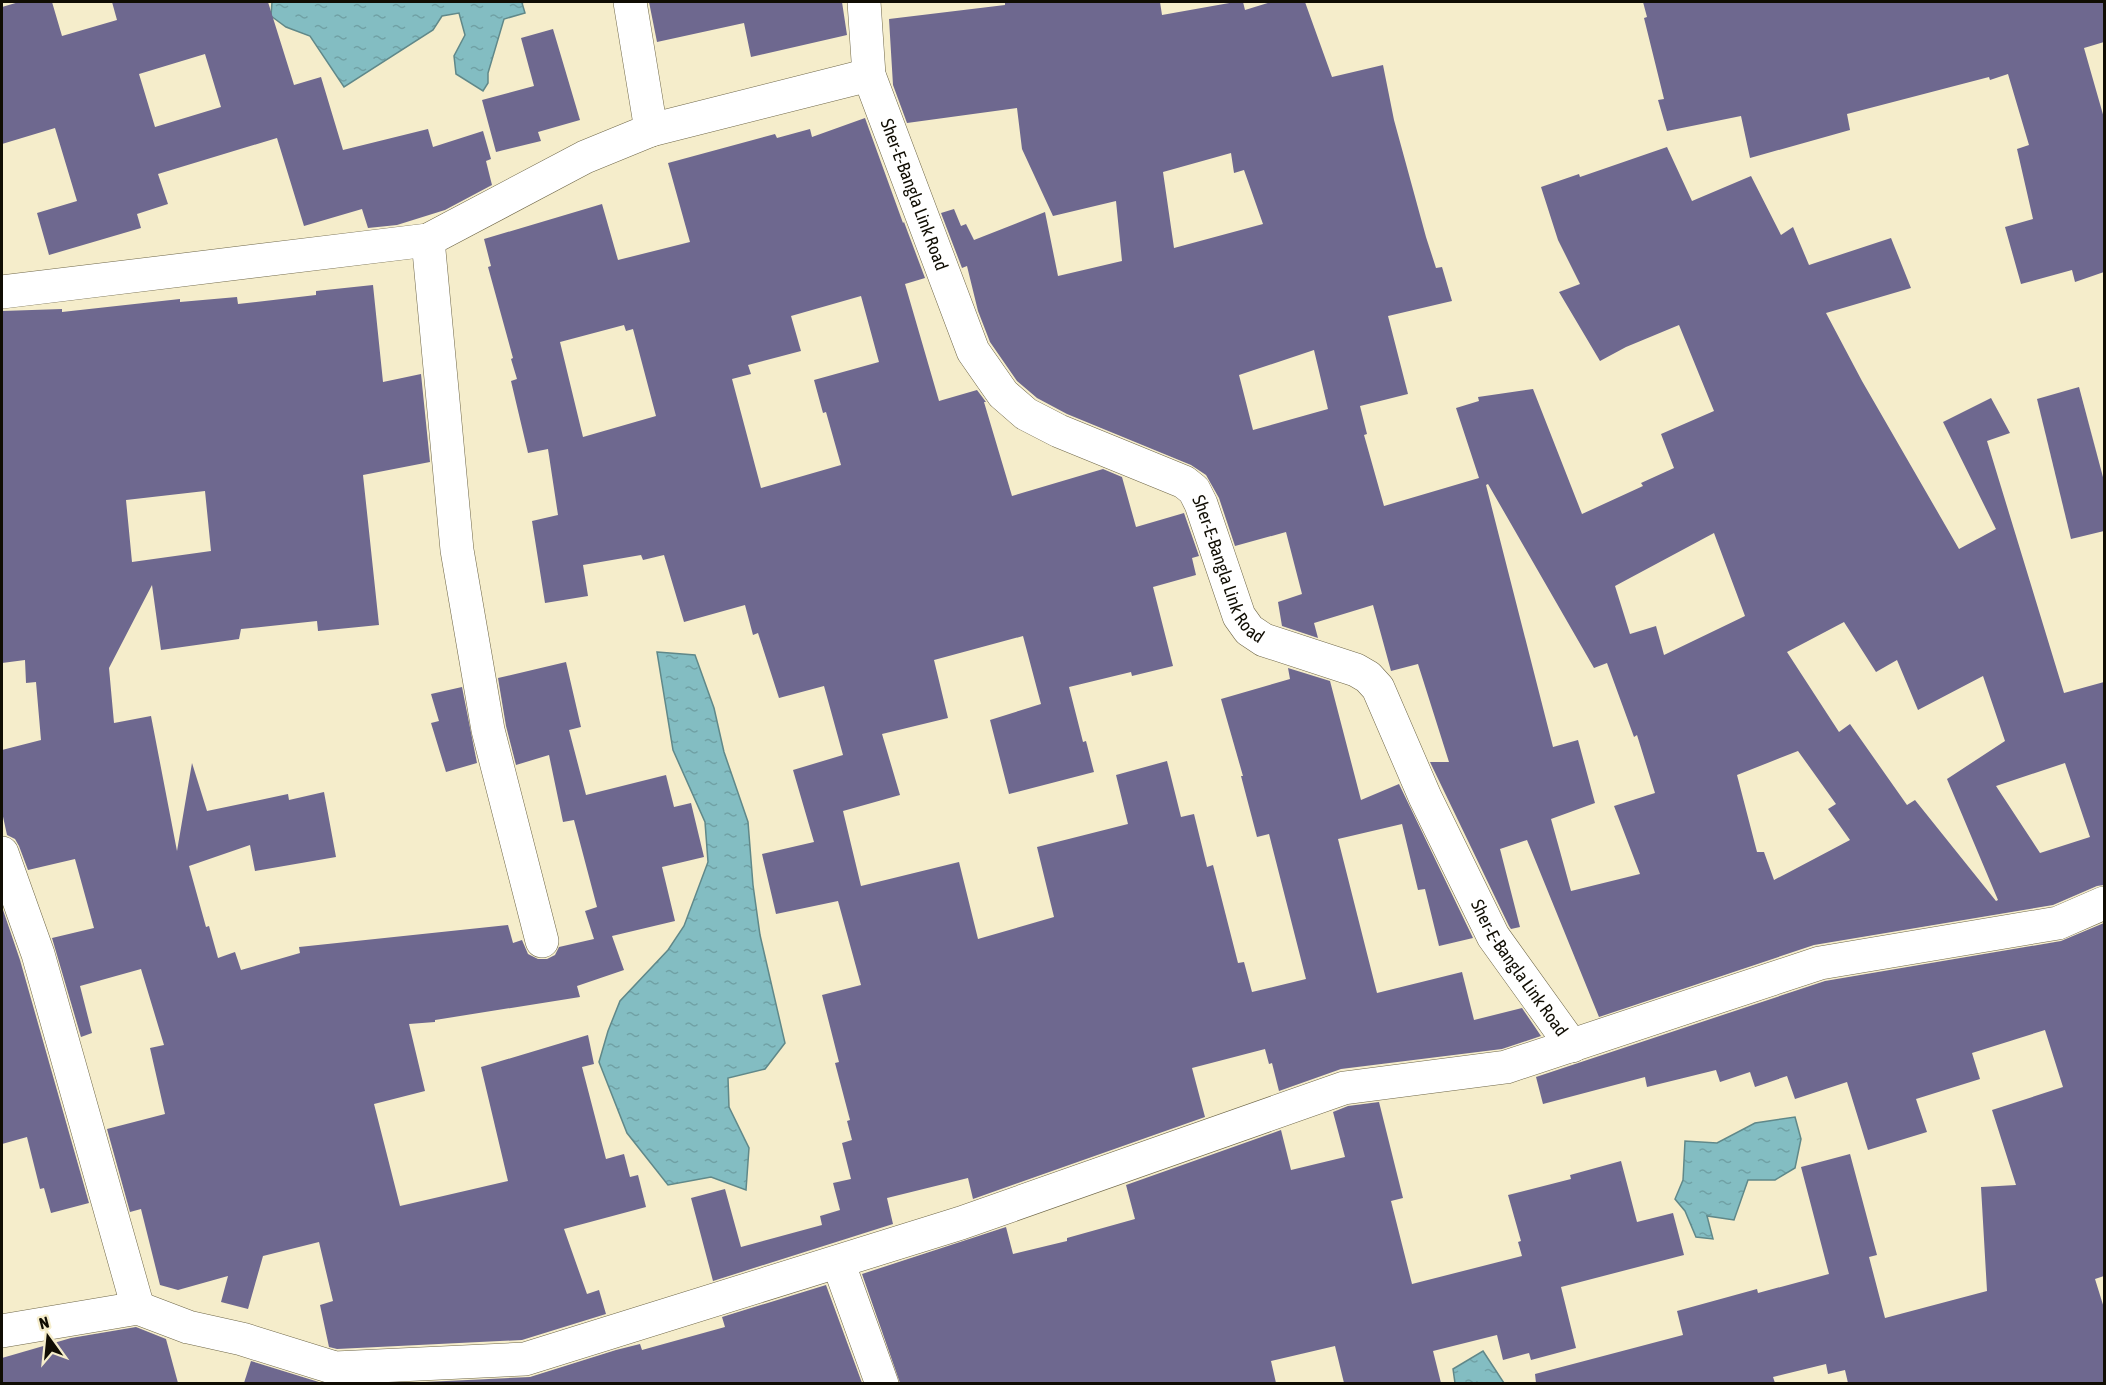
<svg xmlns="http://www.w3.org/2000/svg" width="2106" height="1385" viewBox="0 0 2106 1385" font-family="'Asap Condensed',sans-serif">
  <defs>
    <pattern id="water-ripples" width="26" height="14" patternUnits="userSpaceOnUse" patternTransform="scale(1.5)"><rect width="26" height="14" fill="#83bdc2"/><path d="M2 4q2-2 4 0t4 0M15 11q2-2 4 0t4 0" fill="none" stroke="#70a1a5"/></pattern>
  </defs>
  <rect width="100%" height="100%" fill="#f5edcb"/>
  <g fill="url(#water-ripples)" stroke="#608889" stroke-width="1.5">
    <polygon points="272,2 524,2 522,3 525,13 504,19 488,73 488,83 483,91 456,74 454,56 465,35 459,13 442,16 433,30 344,87 310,36 286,27 271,16"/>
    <polygon points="657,652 695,655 714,708 724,752 748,822 753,885 760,935 785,1043 765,1069 728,1078 729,1107 749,1148 746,1190 711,1177 668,1185 627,1133 599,1062 608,1031 620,1001 668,950 684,926 708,862 705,822 673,750"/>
    <polygon points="1795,1117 1801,1139 1795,1168 1775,1180 1748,1180 1734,1220 1707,1216 1713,1239 1696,1237 1685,1211 1675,1199 1683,1180 1685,1141 1717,1143 1755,1123"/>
    <polygon points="1483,1351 1504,1383 1455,1383 1453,1369"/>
  </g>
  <g fill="#6e688f" fill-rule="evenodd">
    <path d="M19,2H52L62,36L117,20L112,2H268L294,85L321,77L343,150L428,129L433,147L483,131L491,159L486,161L492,185L445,210L397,225L368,228L362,209L304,226L277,138L158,174L168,204L137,214L141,228L49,255L37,213L77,201L55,128L2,144V7ZM205,54L221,107L155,127L139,74Z"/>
    <polygon points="649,2 842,2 847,35 751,57 744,23 657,42"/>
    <path d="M1005,2H1160L1162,15L1235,2H1243L1245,10L1271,2H1305L1332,77L1383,65L1394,120L1426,237L1436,268L1442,267L1452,301L1388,316L1408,394L1360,406L1367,434L1364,435L1384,506L1479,478L1456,408L1479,401L1478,397L1533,389L1582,514L1643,486L1641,483L1674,468L1661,434L1714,411L1679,325L1626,347L1600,361L1559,292L1580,284L1558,240L1541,187L1579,174L1580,177L1667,147L1692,201L1751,176L1781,235L1793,227L1809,265L1891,238L1911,288L1826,313L1862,381L1959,549L1996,529L1943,422L1991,398L2010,433L1987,441L2064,693L2104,682V885L2097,886L2053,905L1814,945L1599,1017L1527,840L1500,849L1520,927L1511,929L1509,926L1430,762H1449L1418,664L1391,671L1373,605L1314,623L1318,638L1282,626L1278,602L1302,594L1286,532L1235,546L1219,498L1206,475L1191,465L1067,414L1037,398L1017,381L990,342L978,311L967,266L962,268L941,213L954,209L961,226L966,224L974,240L1045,212L1058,276L1122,261L1116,201L1053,216L1022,149L1017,108L907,123L893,85L889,19L1005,5ZM1231,153L1234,173L1244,170L1263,224L1174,248L1163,172ZM1314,350L1328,409L1253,430L1239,375ZM1488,484L1594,668L1607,663L1634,737L1637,735L1655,793L1614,806L1640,874L1571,891L1551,819L1595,803L1578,740L1553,747L1486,485ZM1714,533L1745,616L1664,655L1656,626L1630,634L1615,586ZM1844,622L1876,672L1897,660L1918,710L1983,676L2005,741L1947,779L1998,900L1996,901L1915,800L1907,805L1850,724L1839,732L1787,652ZM1798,751L1836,804L1828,809L1850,840L1774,880L1764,852H1757L1737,775ZM2065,763L2090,837L2040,853L1996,786Z"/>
    <polygon points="1643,2 2104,2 2104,42 2084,48 2104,118 2104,272 2075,282 2072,270 2021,284 2005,227 2033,219 2017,149 2029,145 2008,74 1990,80 1989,77 1847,114 1850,130 1750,158 1741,116 1667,131 1658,100 1664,99 1644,18 1647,17"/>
    <polygon points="553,29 580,120 538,132 541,141 496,152 482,100 534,86 521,38"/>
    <path d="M865,118L903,223L904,222L925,278L905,284L939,401L977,390L986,402H984L1012,496L1103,469L1122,477L1136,527L1184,513L1199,556L1192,558L1196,575L1153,587L1173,666L1132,676L1131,672L1069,687L1083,742L1086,741L1094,772L1009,794L990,720L1041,704L1023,636L934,660L948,718L882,734L900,795L843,811L861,886L959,862L978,939L1054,917L1037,847L1128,824L1116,775L1167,761L1181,817L1194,814L1207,867L1213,865L1238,963L1244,962L1252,992L1306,979L1269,834L1257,837L1241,776H1243L1221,699L1290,679L1288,668L1330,681L1361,800L1399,784L1473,938L1439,946L1425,889L1418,890L1402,824L1338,839L1377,993L1462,972L1474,1020L1522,1008L1541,1036L1502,1049L1341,1069L1279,1091L1272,1063L1269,1064L1265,1049L1192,1068L1205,1117L973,1199L968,1178L887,1198L893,1224L713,1281L691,1198L725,1189L741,1247L822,1225L820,1216L840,1210L833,1183L851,1179L842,1143L852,1140L847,1121L850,1120L835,1063L839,1062L822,995L861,985L838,901L776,914L762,854L814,842L793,770L843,755L824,686L779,698L758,633L753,635L745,605L684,622L664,555L643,560L641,555L583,565L588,596L545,603L532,521L558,515L548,449L528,453L511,381L517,379L511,359L513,358L488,267L491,266L484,239L602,204L618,260L690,242L668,163L775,134L777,138L810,129L812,137ZM861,296L879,362L814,380L823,413L826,412L841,465L761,488L732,379L751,374L748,365L801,351L791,316ZM624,325L626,331L633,329L656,416L583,437L560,342Z"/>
    <path d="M373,285L383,382L421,374L430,462L363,475L379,625L318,631L317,621L241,629L239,639L161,650L152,585L109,668L114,723L151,716L177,851L192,763L207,811L288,794L289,800L324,792L336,857L255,871L250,845L189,866L206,927L209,926L218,958L235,952L241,970L300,953L299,947L508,925L513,943L522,940L528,954L538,959H547L555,955L559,947L594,939L585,911L597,907L574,820L563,822L549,755L516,765L506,726L498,678L566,662L581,727L569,730L586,795L666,775L674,807L691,803L704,857L662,867L675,921L612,936L624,970L577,986L580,997L435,1020V1022L409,1024L425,1091L374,1104L400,1206L508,1181L481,1067L588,1035L594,1064L582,1067L606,1159L624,1154L630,1177L638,1175L646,1207L564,1229L587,1294L599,1290L606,1314L522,1340L337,1349L329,1347L320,1305L333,1301L319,1242L263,1256L248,1309L221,1302L228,1276L178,1290L160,1285L141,1209L130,1212L107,1129L165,1114L150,1048L164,1045L141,969L80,986L92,1033L81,1037L52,938L94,928L75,859L28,870L19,846L15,839L7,835L2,812V750L41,740L36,682L26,683L25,660L2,663V311L62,309V312L180,299V302L237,297L238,304L316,295V291ZM205,491L211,551L132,562L126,500Z"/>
    <polygon points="2079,387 2104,481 2104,531 2071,539 2037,399"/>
    <polygon points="462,687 477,763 446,772 431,723 439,721 431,694"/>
    <polygon points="2,907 20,960 89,1203 51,1213 44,1188 40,1189 27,1137 2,1144"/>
    <polygon points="2104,923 2104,1276 2095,1279 2104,1308 2104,1383 1848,1383 1845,1370 1828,1374 1826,1364 1773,1377 1775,1383 1536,1383 1535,1374 1683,1335 1677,1311 1757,1289 1758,1293 1829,1274 1801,1167 1850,1154 1877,1255 1869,1257 1885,1318 1987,1291 1981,1187 2016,1185 1992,1110 2063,1087 2045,1030 1972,1053 1980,1079 1916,1099 1927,1132 1868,1150 1847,1082 1795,1099 1787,1076 1755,1087 1750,1072 1720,1082 1716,1070 1647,1087 1645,1077 1543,1104 1536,1077 1825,981 2061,941"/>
    <polygon points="1379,1102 1403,1198 1391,1201 1412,1284 1522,1256 1518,1242 1521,1241 1508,1195 1571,1179 1570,1175 1621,1161 1637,1222 1673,1213 1684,1255 1561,1287 1576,1348 1531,1360 1529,1353 1503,1360 1497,1335 1433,1351 1441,1383 1344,1383 1335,1346 1271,1361 1276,1383 900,1383 862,1274 1006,1227 1013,1254 1067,1241 1067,1238 1135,1219 1126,1185 1281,1130 1291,1170 1345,1157 1333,1112 1348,1106"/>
    <polygon points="826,1285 862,1383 404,1383 530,1377 616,1350 640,1344 642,1350 725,1327 722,1317"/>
    <polygon points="136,1327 166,1339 178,1383 2,1383 2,1358 71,1338"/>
    <polygon points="251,1361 322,1383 244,1383"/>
  </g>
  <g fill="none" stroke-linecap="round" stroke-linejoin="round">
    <g stroke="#6f6749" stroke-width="34">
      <g id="minor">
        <path id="s1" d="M864,2L869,75L973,351L1003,394L1026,414L1059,431L1184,482L1194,490L1201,504L1239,616L1249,630L1264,640L1356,670L1368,677L1378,688L1425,797L1493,936L1572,1046"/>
        <polyline points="651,130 869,75"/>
        <polyline points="428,240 457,550 488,730 542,941"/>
        <polyline points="2,292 428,240 585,157 651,130 630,2"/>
        <polyline points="2,853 38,954 138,1308"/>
        <polyline points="838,1262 882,1384"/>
        <polyline points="2,1331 138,1308 188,1327 242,1339 335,1368 525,1359 961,1223 1344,1088 1506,1067 1820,963 2058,923 2104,903"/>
      </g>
    </g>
    <use href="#minor" stroke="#fff" stroke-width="33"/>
  </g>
  <g text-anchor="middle" stroke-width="4.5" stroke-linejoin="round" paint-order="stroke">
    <g font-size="18" fill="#100d03" stroke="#f5edcb">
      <text dy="6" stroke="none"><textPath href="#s1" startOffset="201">Sher-E-Bangla Link Road</textPath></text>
      <text dy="6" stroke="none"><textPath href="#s1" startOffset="723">Sher-E-Bangla Link Road</textPath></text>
      <text dy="6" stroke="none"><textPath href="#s1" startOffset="1245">Sher-E-Bangla Link Road</textPath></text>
    </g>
  </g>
  <rect width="2106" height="1385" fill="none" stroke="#100d03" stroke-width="6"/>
  <g transform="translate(48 1337) rotate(345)" stroke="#f5edcb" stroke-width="4.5" paint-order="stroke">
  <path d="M0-4.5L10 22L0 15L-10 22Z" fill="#100d03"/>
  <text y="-9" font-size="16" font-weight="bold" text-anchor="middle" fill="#100d03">N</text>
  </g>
</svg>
